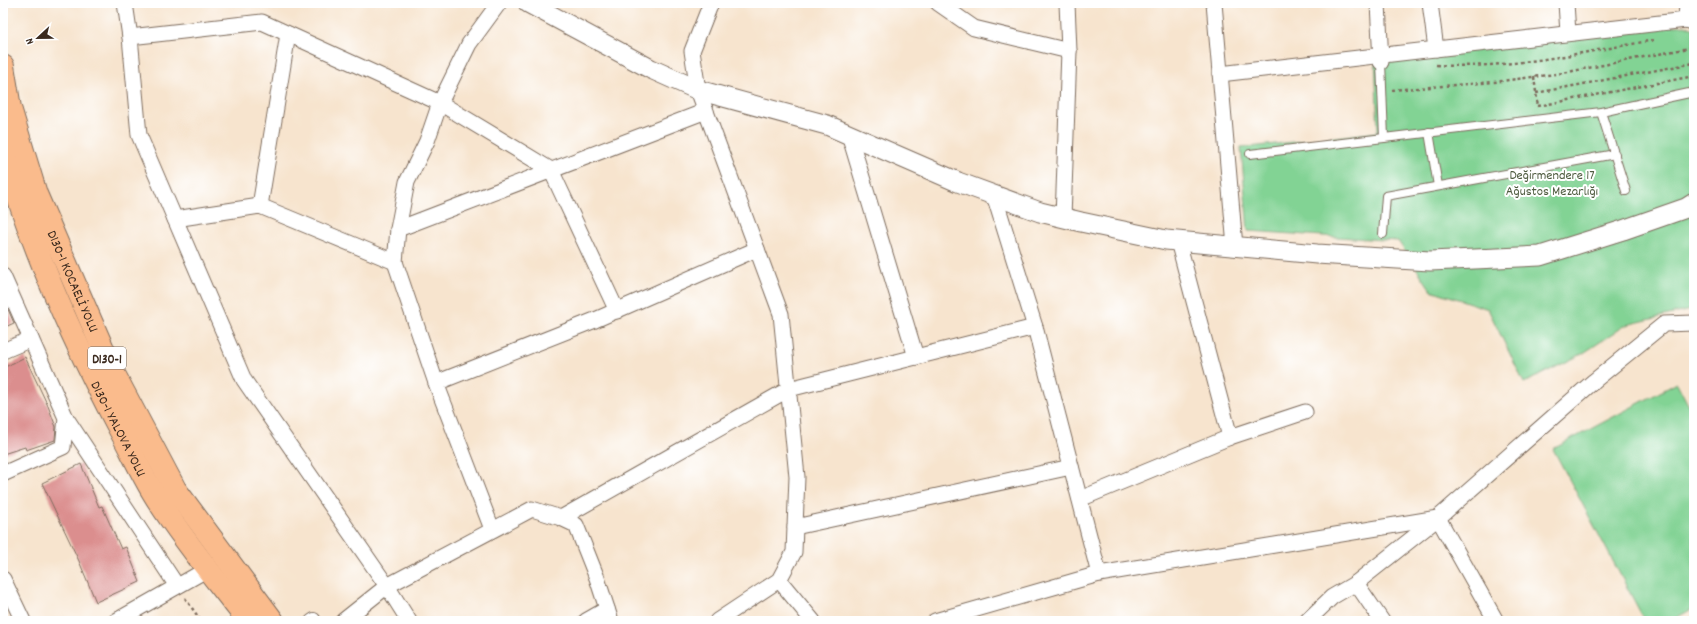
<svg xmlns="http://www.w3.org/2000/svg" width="1697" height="624" viewBox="0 0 1697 624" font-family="Dekko,sans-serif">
  <rect width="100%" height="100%" fill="#fff"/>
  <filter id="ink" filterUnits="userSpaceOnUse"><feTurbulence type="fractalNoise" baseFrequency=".025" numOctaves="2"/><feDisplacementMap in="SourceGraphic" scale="8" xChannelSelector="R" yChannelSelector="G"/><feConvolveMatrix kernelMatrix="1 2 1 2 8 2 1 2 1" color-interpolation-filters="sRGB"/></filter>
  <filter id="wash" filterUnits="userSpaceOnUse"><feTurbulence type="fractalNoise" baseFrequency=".012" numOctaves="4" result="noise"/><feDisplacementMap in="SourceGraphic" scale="16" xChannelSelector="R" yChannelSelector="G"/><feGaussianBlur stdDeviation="0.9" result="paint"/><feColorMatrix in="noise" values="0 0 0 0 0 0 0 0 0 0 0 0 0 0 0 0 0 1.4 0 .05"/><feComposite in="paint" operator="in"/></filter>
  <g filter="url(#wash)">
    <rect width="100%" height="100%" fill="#f7e4ce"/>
    <g fill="#82d394" stroke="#5e7e59">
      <polygon points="1685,25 1694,29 1694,309 1626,325 1582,354 1524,383 1488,309 1431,290 1398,241 1248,231 1241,148 1378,132 1375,56"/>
      <polygon points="1677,383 1694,416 1694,608 1670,621 1645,621 1553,449"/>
    </g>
    <g id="blocks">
      <g fill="#db8e8e">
        <polygon points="3,298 14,323 3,328"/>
        <polygon points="25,357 48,406 56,427 55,440 26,450 25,447 3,454 3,368"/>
        <polygon points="81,464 99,507 102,506 121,549 126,547 140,582 96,602 79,561 42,483"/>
      </g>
    </g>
  </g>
  <g filter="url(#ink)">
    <use href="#blocks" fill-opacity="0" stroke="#7d6b5c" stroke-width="1"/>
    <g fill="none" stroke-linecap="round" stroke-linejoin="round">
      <g stroke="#7d6b5c" stroke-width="10">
        <g id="service">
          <polyline points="1381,62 1384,138"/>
          <polyline points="1429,132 1438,186"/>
          <polyline points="1250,154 1601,112"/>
          <polyline points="1626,191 1601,112 1694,92"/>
          <polyline points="1383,234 1386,196 1615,154"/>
        </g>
      </g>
      <g stroke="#7d6b5c" stroke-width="14">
        <polyline id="pedestrian" points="311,621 314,619"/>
      </g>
      <g stroke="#7d6b5c" stroke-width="17">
        <g id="minor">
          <polyline points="125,3 130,37 139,135 175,219 260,206 395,262"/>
          <polyline points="711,3 692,51 698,90 781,314 797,477 794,552 779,580 717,621"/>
          <polyline points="938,3 974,28 1069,51"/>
          <polyline points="1214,3 1235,247"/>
          <polyline points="1378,3 1381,62"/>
          <polyline points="1430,3 1436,49"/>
          <polyline points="1566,3 1568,33"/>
          <polyline points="1686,20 1687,3"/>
          <polyline points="130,37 262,22 440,103 551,170 617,311"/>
          <polyline points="1220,74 1686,20 1694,23"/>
          <polyline points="849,134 916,357"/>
          <polyline points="994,195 1035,327 1099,574"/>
          <polyline points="260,206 288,34"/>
          <polyline points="1063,218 1069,51 1067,3"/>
          <polyline points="175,219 244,380 387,586 409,621"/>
          <polyline points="398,229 706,111"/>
          <polyline points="1178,241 1230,437 1305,412"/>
          <polyline points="3,276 31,339"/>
          <polyline points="3,351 31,339 66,418 63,447 3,474"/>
          <polyline points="436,383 595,320 757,249"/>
          <polyline points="66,418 177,586"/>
          <polyline points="1080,499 1230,437"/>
          <polyline points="561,518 789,389 1035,327"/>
          <polyline points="795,527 1071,467"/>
          <polyline points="492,529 436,383 395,262 398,229 407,182 427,141 440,103 469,44 499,3"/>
          <polyline points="3,579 23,621"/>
          <polyline points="779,580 813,621"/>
          <polyline points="1356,583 1382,621"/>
          <polyline points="116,621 206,570"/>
          <polyline points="343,621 387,586 532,509 561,518 576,525 597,578 611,621"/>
          <polyline points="586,621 607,609"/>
          <polyline points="935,621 1099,574 1438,518 1496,621"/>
          <polyline points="1307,621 1332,597 1356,583 1438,518 1594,381 1664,324 1694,323"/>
        </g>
      </g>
      <g stroke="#7d6b5c" stroke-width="21">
        <polyline id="tertiary" points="528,3 651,69 698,90 827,125 958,182 1040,212 1081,222 1166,240 1317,254 1430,261 1540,256 1623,230 1686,208 1694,203"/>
      </g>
      <g stroke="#7d6b5c" stroke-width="24">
        <g id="trunk">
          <path id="s1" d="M3,66L10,108L36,194L113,372L175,489L273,621"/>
          <path id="s2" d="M3,148C30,246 73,341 120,430C133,454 144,480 159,502C186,544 218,582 248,621"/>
        </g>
      </g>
      <g stroke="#7d6b5c" stroke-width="2.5" stroke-dasharray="3 3" stroke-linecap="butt">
        <path d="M1436,65C1509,70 1583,52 1655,40"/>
        <polyline points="1534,77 1538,107"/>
        <polyline points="1392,90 1494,82 1563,73 1694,47"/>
        <polyline points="1536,93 1694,63"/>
        <polyline points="1538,106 1694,76"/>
        <polyline points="185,598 201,621"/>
      </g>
      <use href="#service" stroke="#fff" stroke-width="8"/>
      <use href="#pedestrian" stroke="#fff" stroke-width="12"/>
      <use href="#minor" stroke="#fff" stroke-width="15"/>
      <use href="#tertiary" stroke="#fff" stroke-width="19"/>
      <use href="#trunk" stroke="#fabb8c" stroke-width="22"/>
    </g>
  </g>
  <g text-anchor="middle" stroke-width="4" stroke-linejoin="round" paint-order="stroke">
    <rect fill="#fff" stroke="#766a62" stroke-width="1" x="88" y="347" width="38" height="22" rx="3"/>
    <g font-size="13" font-weight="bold" fill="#3b2a1e">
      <text x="107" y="363">D130-1</text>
    </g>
    <g font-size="14" fill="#505d41" stroke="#fff">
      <text x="1552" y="179">Değirmendere 17<tspan x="1552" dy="16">Ağustos Mezarlığı</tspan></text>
    </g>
    <g font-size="14" fill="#3b2a1e" stroke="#fff">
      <text dy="5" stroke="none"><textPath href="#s1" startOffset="227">D130-1 KOCAELİ YOLU</textPath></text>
      <text dy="5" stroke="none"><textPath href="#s2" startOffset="304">D130-1 YALOVA YOLU</textPath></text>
    </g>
  </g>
  <rect width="1697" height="624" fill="none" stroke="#fff" stroke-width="16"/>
  <g transform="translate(38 38) rotate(248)" stroke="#ffffff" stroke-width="3" paint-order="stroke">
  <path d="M0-3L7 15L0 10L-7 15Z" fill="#3b2a1e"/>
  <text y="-6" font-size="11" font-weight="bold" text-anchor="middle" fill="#3b2a1e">N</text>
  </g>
</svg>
